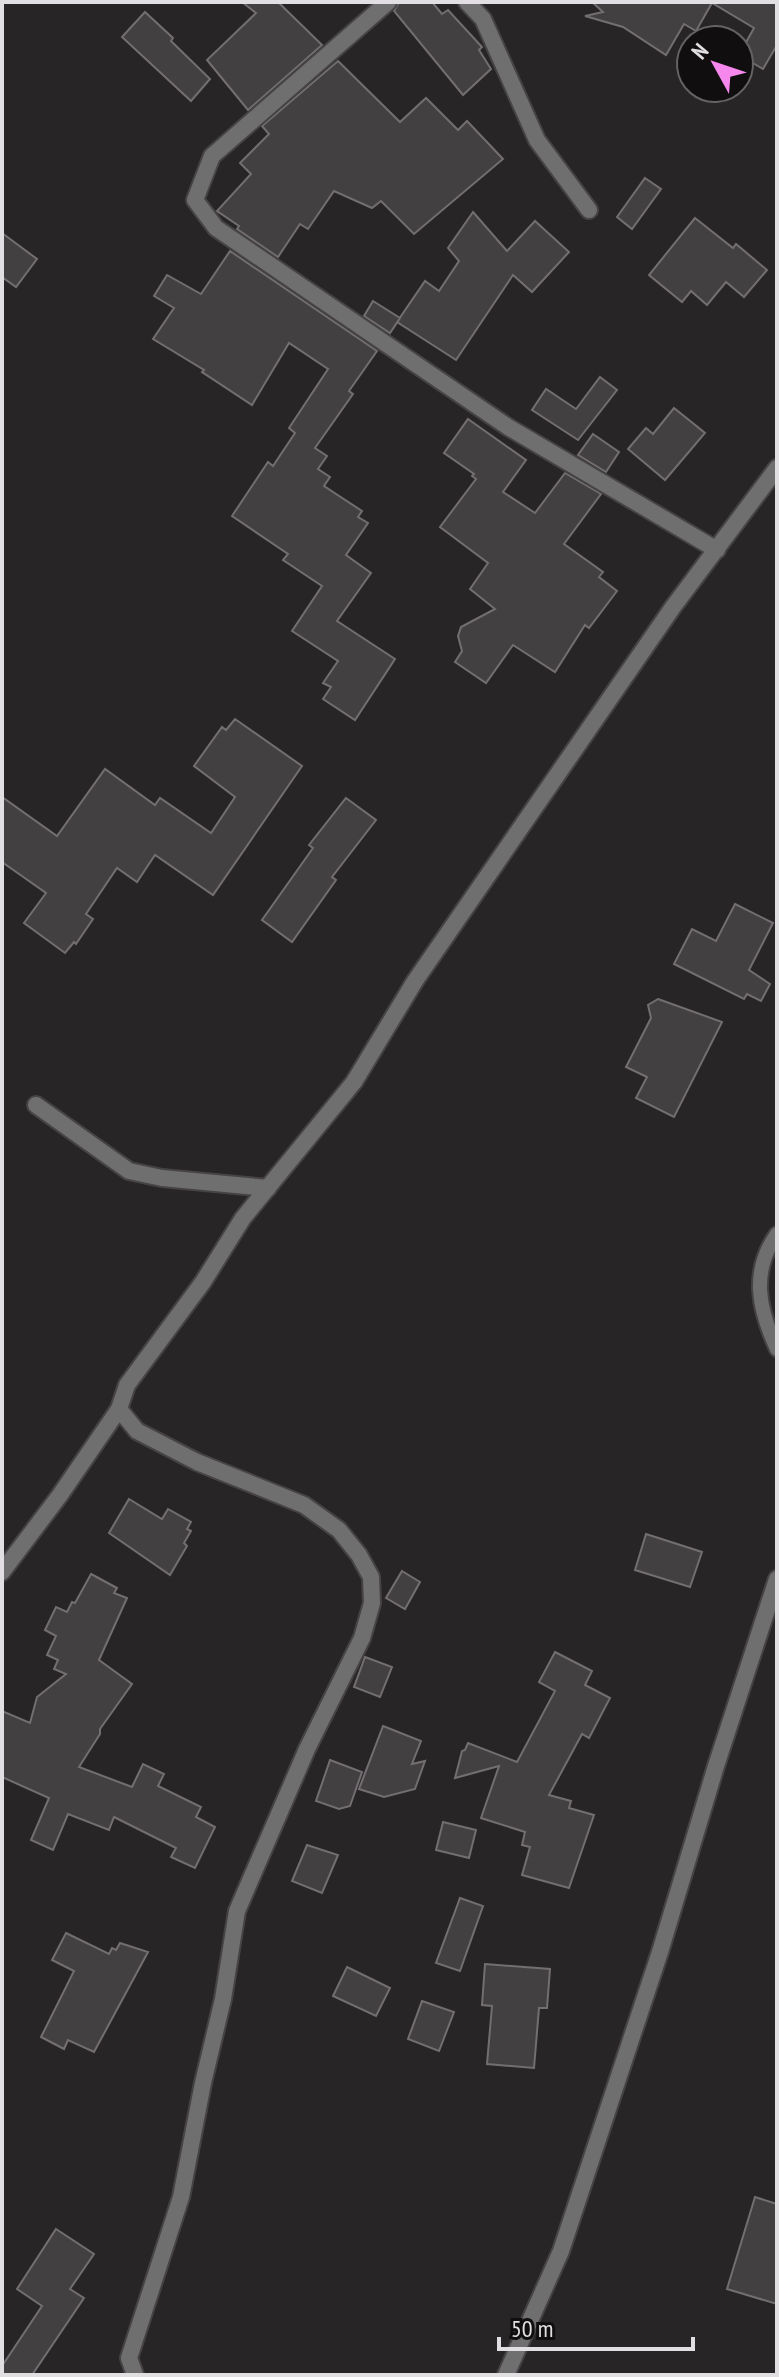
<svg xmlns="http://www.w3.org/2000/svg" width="779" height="2377" viewBox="0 0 779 2377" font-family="'PT Sans Narrow',sans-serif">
  <rect width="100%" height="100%" fill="#282527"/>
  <g fill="#434042" stroke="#726e71" stroke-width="2">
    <polygon points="242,2 278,2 322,45 248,110 207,60 256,13"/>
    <polygon points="399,2 432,2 442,14 448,10 482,47 479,50 491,69 463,95 394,11"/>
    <polygon points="592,2 777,2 777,45 763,69 739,55 754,28 712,3 696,31 684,24 666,55 623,27 585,16 603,12"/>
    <polygon points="145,12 173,38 171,41 210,79 191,101 122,37"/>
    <polygon points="338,61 400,122 426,98 458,130 467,121 503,159 414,234 381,201 372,208 334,191 308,229 300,224 278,257 237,229 239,226 217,211 251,174 240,163 269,134 262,126"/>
    <polygon points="645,178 661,189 632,229 617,217"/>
    <polygon points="473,212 507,251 535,221 569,252 532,292 513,275 456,360 397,322 425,281 439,291 459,261 448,248"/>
    <polygon points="695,218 733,248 736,244 767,270 744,297 726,282 707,305 691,291 682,302 649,275"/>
    <polygon points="2,233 37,259 16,287 2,277"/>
    <polygon points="230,251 377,351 349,391 353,394 315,448 327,456 318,469 330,477 324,486 362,511 358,517 368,523 346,555 371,573 337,621 395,659 355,720 323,699 331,687 323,683 338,661 292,631 322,586 283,560 288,554 232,516 268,462 273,466 295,433 289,428 328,369 289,343 252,405 202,372 204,370 153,339 174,308 154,296 167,275 201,294"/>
    <polygon points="373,301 400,318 390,333 364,316"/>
    <polygon points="600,377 617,390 578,440 532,410 546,389 576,409"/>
    <polygon points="674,408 705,433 665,480 628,449 646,428 653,434"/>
    <polygon points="468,419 526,460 503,492 535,513 565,473 601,494 564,544 603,572 599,577 617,591 589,628 585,625 555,672 513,645 486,683 455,662 462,651 458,636 461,627 495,609 470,589 488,563 440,527 476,479 472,476 474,474 444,453"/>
    <polygon points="593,434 619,452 606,472 578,455"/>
    <polygon points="235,719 302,766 213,895 155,855 137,882 117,868 86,914 93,919 76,944 74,942 65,953 24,923 46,893 2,862 2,797 57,836 105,769 155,805 160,798 211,833 235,797 194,766 222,727 226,730"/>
    <polygon points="346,798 376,820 332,877 336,880 292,942 262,920 313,848 309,845"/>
    <polygon points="735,904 773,923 749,970 770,984 761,1001 747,994 744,999 674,964 692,929 716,941"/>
    <polygon points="658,999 722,1022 674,1117 636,1098 647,1077 626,1067 651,1018 648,1005"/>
    <polygon points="129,1499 162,1519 168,1509 191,1522 187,1529 191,1531 184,1543 187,1546 170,1575 109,1533"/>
    <polygon points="646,1534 702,1552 690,1587 635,1570"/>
    <polygon points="402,1571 420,1582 405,1609 386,1598"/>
    <polygon points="91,1574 117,1588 114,1593 127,1598 99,1660 132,1684 100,1729 100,1734 79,1767 132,1787 143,1764 164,1774 158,1786 201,1807 196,1817 215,1827 195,1868 171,1857 176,1848 114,1817 109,1830 68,1814 53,1850 31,1840 49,1798 2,1777 2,1711 30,1723 37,1697 66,1674 54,1669 58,1660 47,1655 56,1636 45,1630 56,1607 67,1612 72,1602 75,1603"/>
    <polygon points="555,1652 592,1671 585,1685 610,1698 589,1738 582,1734 549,1795 571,1801 569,1808 594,1815 569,1888 522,1875 530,1847 522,1845 525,1832 481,1818 499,1766 455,1778 462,1751 465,1750 468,1743 517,1762 555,1691 539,1682"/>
    <polygon points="365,1657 392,1667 380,1697 354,1687"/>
    <polygon points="383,1726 421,1741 412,1764 425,1761 415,1789 384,1797 359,1789"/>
    <polygon points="330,1760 362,1772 350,1806 339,1809 316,1801"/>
    <polygon points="443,1822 476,1830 469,1858 436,1850"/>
    <polygon points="307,1845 338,1855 322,1893 292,1881"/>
    <polygon points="460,1898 483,1906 460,1971 436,1963"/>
    <polygon points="66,1933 109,1954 112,1948 116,1950 120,1943 148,1952 94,2052 68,2040 64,2049 41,2037 74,1971 52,1960"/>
    <polygon points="485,1964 550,1969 547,2008 539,2008 534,2068 487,2064 492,2006 482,2005"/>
    <polygon points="347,1967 390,1988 376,2016 333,1996"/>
    <polygon points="422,2001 454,2012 439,2051 408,2039"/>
    <polygon points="755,2197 777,2204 777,2304 727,2289"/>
    <polygon points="56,2229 94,2254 70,2289 84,2298 32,2375 2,2375 2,2366 42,2306 17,2289"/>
  </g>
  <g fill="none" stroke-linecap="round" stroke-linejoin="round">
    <g stroke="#464345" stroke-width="18">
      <path id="service" d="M777,1234C750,1272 759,1310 777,1349"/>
    </g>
    <g stroke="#464345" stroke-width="20">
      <g id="minor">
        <polyline points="388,2 212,156 195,200 216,228 508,427 717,550"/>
        <polyline points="467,2 483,19 537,140 589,210"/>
        <polyline points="36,1105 129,1171 162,1178 268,1188"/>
        <polyline points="2,1572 60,1495 119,1409"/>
        <polyline points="135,2375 129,2358 181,2197 203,2083 223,1999 237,1911 307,1749 362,1638 372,1603 371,1577 359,1555 339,1530 304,1505 197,1462 137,1431 119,1409 127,1385 203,1282 243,1218 354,1082 415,981 673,607 777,468"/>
        <polyline points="506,2375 561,2251 660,1952 716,1766 777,1579"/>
      </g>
    </g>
    <use href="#service" stroke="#706f70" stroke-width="14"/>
    <use href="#minor" stroke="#706f70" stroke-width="16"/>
  </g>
  <rect width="779" height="2377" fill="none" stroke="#e1dfe1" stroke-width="8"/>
  <g transform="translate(715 64) rotate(310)"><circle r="38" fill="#100e0f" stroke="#646263" stroke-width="2"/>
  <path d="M0-6L14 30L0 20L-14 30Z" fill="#f688ed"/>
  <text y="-12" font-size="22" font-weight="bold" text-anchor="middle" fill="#e1dfe1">N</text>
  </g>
  <path d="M499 2337v12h194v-12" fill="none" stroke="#e1dfe1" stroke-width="4"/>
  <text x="511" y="2337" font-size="24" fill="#e1dfe1" stroke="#100e0f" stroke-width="6" paint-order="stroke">50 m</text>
</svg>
